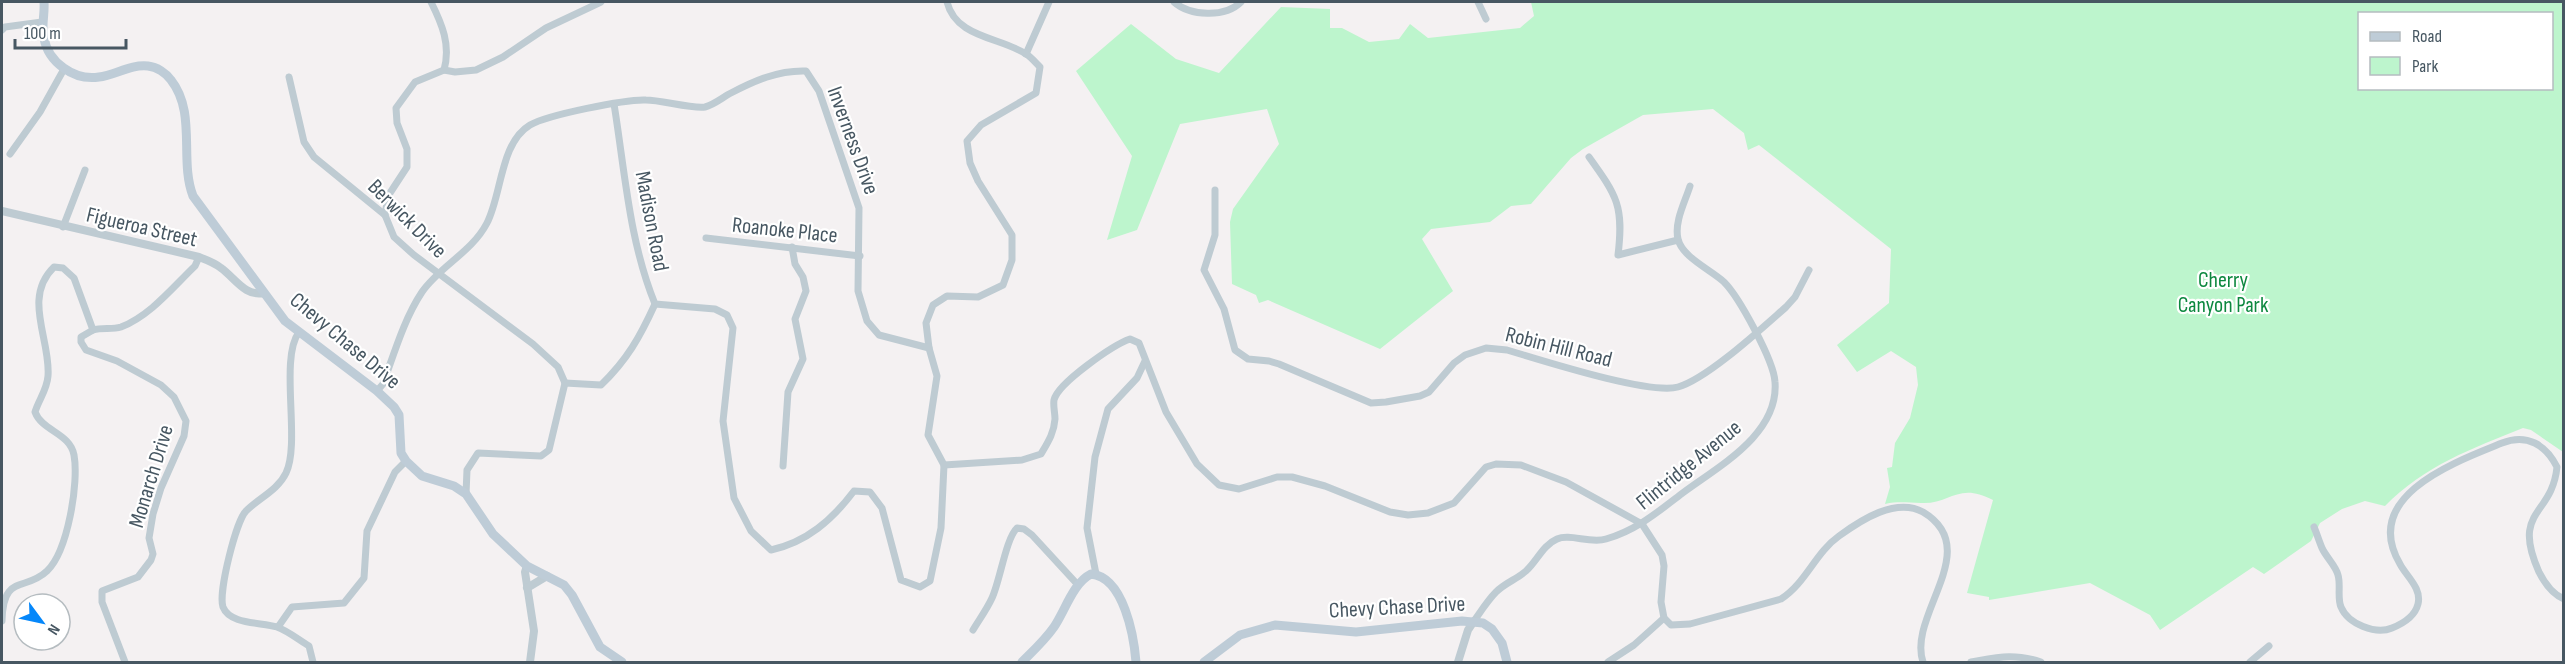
<svg xmlns="http://www.w3.org/2000/svg" width="2565" height="664" viewBox="0 0 2565 664" font-family="'Sofia Sans Condensed',sans-serif">
  <rect width="100%" height="100%" fill="#f4f1f2"/>
  <path fill="#bdf5cd" fill-rule="evenodd" d="M1531,2H2563V452L2531,430L2523,428C2473,448 2424,466 2385,506L2365,501L2342,509L2320,523L2311,541L2264,574L2253,567L2160,630L2150,615L2090,583L1989,600V597L1967,593L1993,500C1958,481 1949,505 1921,503C1908,503 1899,501 1885,504L1890,487L1887,468L1892,467L1895,443L1910,418L1918,385L1916,367L1891,351L1857,372L1837,345L1889,303L1891,249L1759,145L1748,150L1744,133L1713,109L1643,115L1583,149L1571,158L1531,204L1511,206L1490,222L1431,229L1422,239L1453,291L1380,349L1268,300L1259,303L1256,295L1232,284L1230,222L1233,209L1279,144L1267,109L1180,124L1137,230L1107,240L1132,156L1076,71L1131,24L1176,59L1219,73L1281,7L1330,9V28H1342L1369,42L1399,39L1410,24L1428,38L1520,28L1534,16ZM2360,14H2552V88H2360Z"/>
  <g fill="none" stroke-linecap="round" stroke-linejoin="round">
    <g stroke="#becbd2" stroke-width="7">
      <path d="M431,2C442,24 451,45 444,70"/>
      <path d="M1174,2C1190,16 1225,18 1241,2"/>
      <polyline points="1478,2 1486,19"/>
      <polyline points="2,30 5,27 42,22"/>
      <polyline points="1026,54 1049,2"/>
      <polyline points="289,77 304,142 314,157 385,215 394,237 414,255 533,344 558,367 565,383"/>
      <path d="M614,104C625,172 629,240 655,304L715,309L727,315L733,328L723,421L734,498L751,531L771,550C807,542 832,520 854,491L870,492L882,508L901,580L920,587L930,581L941,528L944,465L928,435L937,376L929,348L926,323L933,305L947,296L978,297L1003,285L1012,260V235L978,181L970,163L967,141L981,125L1036,93L1040,67C1036,63 1031,57 1026,54C1000,37 956,38 947,2"/>
      <polyline points="10,154 40,112 64,69"/>
      <path d="M1589,157C1617,196 1624,206 1618,255L1678,240"/>
      <path d="M1215,190V235L1204,270L1224,309L1235,350L1248,359L1269,361L1279,364L1371,403L1386,402L1420,396L1429,392L1454,363L1465,355L1486,348L1507,350C1541,360 1649,395 1678,387C1707,379 1762,328 1786,307L1795,297L1809,270"/>
      <polyline points="385,215 388,196 407,167 407,149 397,123 396,108 415,82 444,70 455,72 476,70 503,57 546,28 601,2"/>
      <polyline points="63,227 85,170"/>
      <polyline points="706,238 860,256"/>
      <polyline points="93,330 81,337 81,342 86,350 117,361 161,385 174,397 186,421 184,436 161,488 153,514 149,538 153,554 151,560 138,577 102,591 102,602 125,662"/>
      <path d="M299,332C279,359 301,442 286,473C278,490 259,498 246,511C236,521 218,593 223,607C230,625 262,622 277,627C288,631 299,640 309,646L313,662"/>
      <path d="M377,391L383,384C394,354 404,319 422,292C440,266 472,252 487,223C502,194 500,143 530,125C547,115 626,99 646,100C661,100 692,109 705,107C713,105 722,98 729,94C754,81 778,70 806,71L819,91L859,208L858,291L867,321L879,335L929,348"/>
      <path d="M944,465L1022,460L1041,454C1048,442 1054,433 1055,419C1055,413 1053,406 1054,400C1058,383 1113,345 1130,339L1139,343L1166,412L1197,464L1219,485L1239,489L1277,477H1292L1325,486L1390,512L1408,515L1428,513L1454,503L1486,467L1496,464L1521,465L1566,482L1642,524L1662,555L1664,566L1661,602L1664,618L1671,625L1690,624L1781,599C1806,583 1815,553 1839,536C1861,520 1896,497 1923,512C1985,549 1907,615 1923,662"/>
      <polyline points="783,466 788,392 803,359 795,319 806,291 803,277 795,264 792,247"/>
      <path d="M466,494L467,470L478,453L541,456L549,450L565,383L601,385C627,360 640,337 655,304"/>
      <path d="M2314,527C2317,534 2319,541 2322,548C2326,557 2336,566 2338,575C2341,585 2337,598 2341,607C2348,624 2376,635 2392,628C2402,624 2415,616 2418,604C2422,588 2406,576 2400,564C2360,496 2455,462 2502,443C2527,433 2546,445 2557,467C2552,517 2511,509 2539,572C2544,582 2552,594 2564,599"/>
      <polyline points="1096,574 1087,528 1095,457 1108,409 1137,378 1145,361"/>
      <path d="M2,621C3,573 25,592 47,571C68,551 79,482 74,455C70,433 42,431 35,412C39,399 47,390 48,376C51,340 22,298 54,267L63,268L74,278L93,330C102,327 112,330 121,327C150,316 173,287 195,266L199,257"/>
      <path d="M1474,621C1481,611 1488,600 1496,592C1505,583 1517,579 1526,571C1537,561 1543,545 1557,539C1570,533 1590,544 1606,539C1637,530 1659,511 1684,492C1719,466 1779,434 1775,382C1774,361 1739,297 1724,282C1711,270 1682,257 1678,239C1674,222 1685,202 1690,186"/>
      <polyline points="278,627 292,607 344,603 364,578 367,531 395,472 406,461"/>
      <path d="M973,630C979,620 987,609 992,598C1000,581 1006,538 1017,528L1024,529L1032,535L1078,585"/>
      <polyline points="1608,662 1634,645 1664,618"/>
      <path d="M1971,662C1999,657 2013,653 2041,662"/>
      <polyline points="2250,662 2269,646"/>
    </g>
    <g stroke="#becbd2" stroke-width="8">
      <path d="M2,211L199,257C207,260 215,263 221,268C235,278 245,297 264,293"/>
      <polyline points="527,566 525,572 534,631 530,662"/>
      <polyline points="527,588 547,576"/>
      <polyline points="1458,662 1468,630 1474,621"/>
    </g>
    <g stroke="#beccd7" stroke-width="9">
      <path d="M44,2C45,14 41,26 44,38C48,62 74,81 99,77C115,75 131,64 148,66C157,67 166,73 171,80C197,113 179,160 193,196L285,321L377,391L394,407L399,415L401,453L406,461L422,476L454,486L466,494L493,534L527,566L564,585L572,595L600,647L622,662"/>
      <path d="M1022,662C1033,651 1045,640 1054,627C1065,611 1073,583 1091,574C1124,577 1134,637 1136,662"/>
      <polyline points="1204,662 1240,635 1275,625 1356,632 1462,621 1483,623 1492,629 1502,643 1507,662"/>
    </g>
  </g>
  <g text-anchor="middle" stroke-width="4.5" stroke-linejoin="round" paint-order="stroke">
    <g font-size="22" fill="#475762" stroke="#fff">
      <text transform="translate(854 140) rotate(70)" y="8">Inverness Drive</text>
      <text transform="translate(408 218) rotate(45)" y="8">Berwick Drive</text>
      <text transform="translate(653 221) rotate(79)" y="8">Madison Road</text>
      <text transform="translate(142 226) rotate(13)" y="8">Figueroa Street</text>
      <text transform="translate(785 229) rotate(6)" y="8">Roanoke Place</text>
      <text transform="translate(346 340) rotate(40)" y="8">Chevy Chase Drive</text>
      <text transform="translate(1559 346) rotate(14)" y="8">Robin Hill Road</text>
      <text transform="translate(1688 464) rotate(-39)" y="8">Flintridge Avenue</text>
      <text transform="translate(150 476) rotate(-73)" y="8">Monarch Drive</text>
      <text transform="translate(1397 606) rotate(-3)" y="8">Chevy Chase Drive</text>
    </g>
    <g font-size="22" fill="#0d883f" stroke="#fff">
      <text x="2223" y="287">Cherry<tspan x="2223" dy="25">Canyon Park</tspan></text>
    </g>
  </g>
  <rect width="2565" height="664" fill="none" stroke="#475762" stroke-width="6"/>
  <rect x="2358" y="12" width="195" height="78" fill="#ffffff" stroke="#b5bcc0" stroke-width="1.5"/>
  <rect x="2370" y="32" width="30" height="9" fill="#beccd7" stroke="#b5bcc0" stroke-width="1.5"/>
  <text x="2412" y="42" font-size="18" fill="#475762">Road</text>
  <rect x="2370" y="57" width="30" height="18" fill="#bdf5cd" stroke="#b5bcc0" stroke-width="1.5"/>
  <text x="2412" y="72" font-size="18" fill="#475762">Park</text>
  <g transform="translate(42 622) rotate(123)"><circle r="28" fill="#ffffff" stroke="#b5bcc0" stroke-width="1.5"/>
  <path d="M0-4.5L10 22L0 15L-10 22Z" fill="#0587fa"/>
  <text y="-9" font-size="16" font-weight="bold" text-anchor="middle" fill="#475762">N</text>
  </g>
  <path d="M15 39v9h111v-9" fill="none" stroke="#475762" stroke-width="3"/>
  <text x="24" y="39" font-size="18" fill="#475762" stroke="#ffffff" stroke-width="4.5" paint-order="stroke">100 m</text>
</svg>
